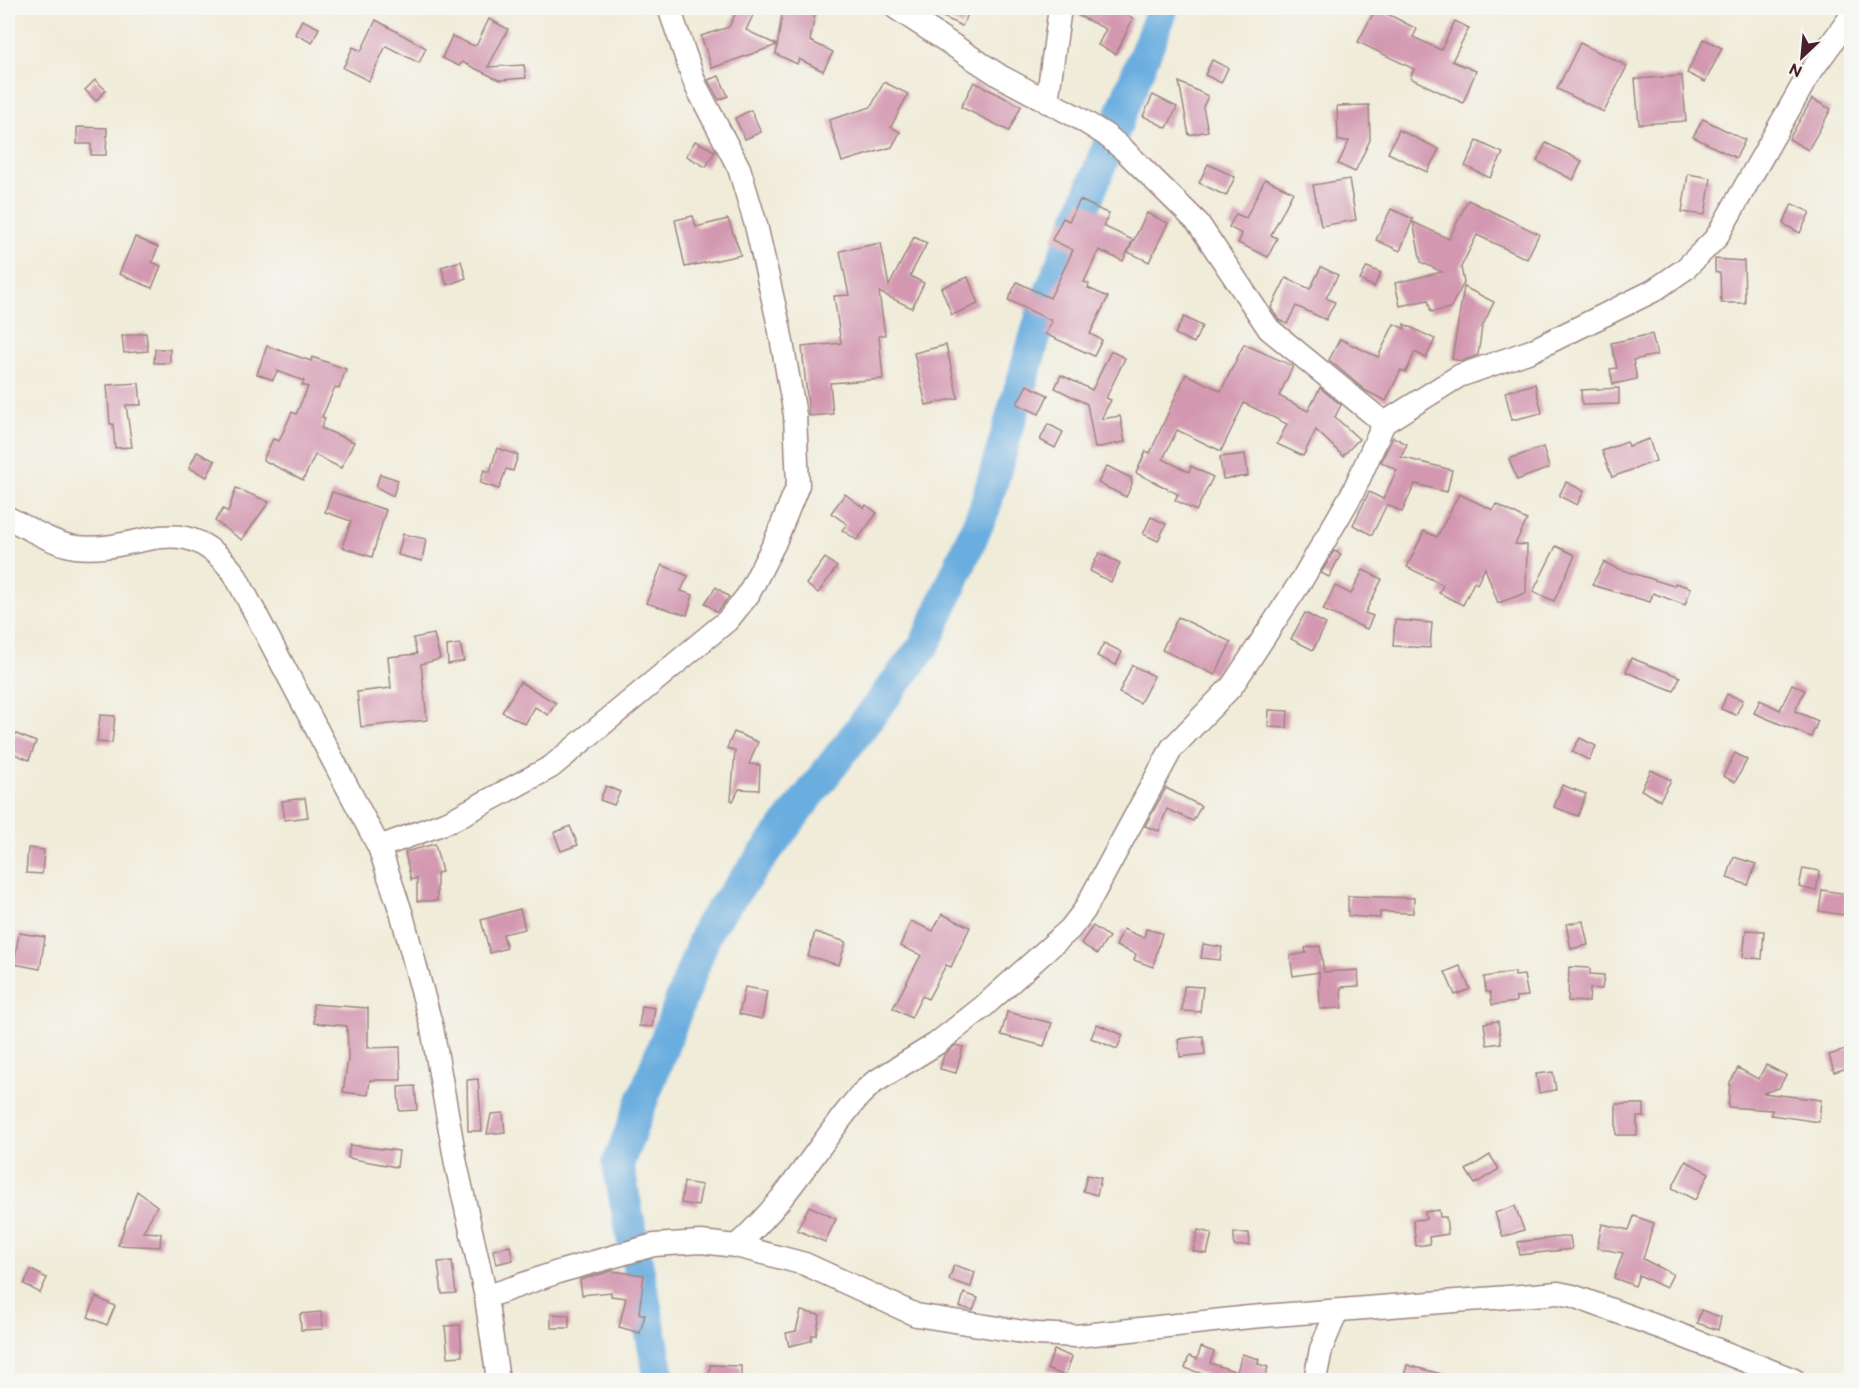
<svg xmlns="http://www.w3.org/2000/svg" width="1859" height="1388" viewBox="0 0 1859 1388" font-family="'Balsamiq Sans',sans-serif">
  <rect width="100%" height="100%" fill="#f6f6f2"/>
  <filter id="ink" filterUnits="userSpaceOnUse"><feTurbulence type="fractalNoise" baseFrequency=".0167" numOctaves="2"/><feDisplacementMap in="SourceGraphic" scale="12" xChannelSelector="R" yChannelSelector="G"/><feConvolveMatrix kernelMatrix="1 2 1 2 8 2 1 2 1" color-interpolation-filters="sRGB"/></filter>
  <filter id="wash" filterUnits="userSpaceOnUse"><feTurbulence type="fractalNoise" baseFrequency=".008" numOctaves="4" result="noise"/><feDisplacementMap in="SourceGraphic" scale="24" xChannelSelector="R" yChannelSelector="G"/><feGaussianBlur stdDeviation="1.35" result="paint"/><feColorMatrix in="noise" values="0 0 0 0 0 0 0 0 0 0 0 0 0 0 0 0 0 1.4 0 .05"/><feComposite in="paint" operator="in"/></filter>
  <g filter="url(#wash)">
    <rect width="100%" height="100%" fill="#f0ecd9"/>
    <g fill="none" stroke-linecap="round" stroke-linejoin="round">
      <polyline stroke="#6aaddf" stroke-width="32" points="660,1380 618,1164 709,926 925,644 984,510 1043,310 1163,8"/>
    </g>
    <g id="blocks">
      <g fill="#d398b0">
        <polygon points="738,8 754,13 746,30 777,45 712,68 701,36 729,27"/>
        <polygon points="783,8 816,8 810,41 833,52 823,71 799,59 797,64 776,54"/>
        <polygon points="924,8 971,8 962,26"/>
        <polygon points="1073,8 1112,8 1133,18 1116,54 1098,45 1106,29 1073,13"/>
        <polygon points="1376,8 1417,29 1413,37 1441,50 1455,21 1469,28 1452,61 1476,71 1463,103 1410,78 1414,69 1358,42"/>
        <polygon points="489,19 508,29 488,67 524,65 526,78 499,80 462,62 459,66 442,58 452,36 474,46 477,44"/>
        <polygon points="302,20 319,28 312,43 295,34"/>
        <polygon points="376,20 426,48 419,63 386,46 369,81 343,68 353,47 361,51"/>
        <polygon points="1704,39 1722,48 1705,82 1687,73"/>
        <polygon points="1580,43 1627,66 1604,112 1557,89"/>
        <polygon points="1212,60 1228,68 1221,83 1205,75"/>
        <polygon points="719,76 728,96 719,100 708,80"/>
        <polygon points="1682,76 1686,121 1639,124 1635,79"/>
        <polygon points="95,80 106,90 96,101 85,90"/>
        <polygon points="884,82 908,94 891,127 900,132 892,147 842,162 829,120 871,107"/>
        <polygon points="974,82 1021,106 1009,131 961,107"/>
        <polygon points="1179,82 1208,96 1203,107 1208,131 1189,135"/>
        <polygon points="1153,95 1177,107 1167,128 1143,116"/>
        <polygon points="1812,99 1831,109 1808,150 1789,139"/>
        <polygon points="1369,105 1370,140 1355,172 1338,164 1349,141 1338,141 1337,106"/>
        <polygon points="751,110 761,132 745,139 735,118"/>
        <polygon points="1703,119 1745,140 1736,158 1693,137"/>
        <polygon points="77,127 107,128 106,155 91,155 91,144 77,144"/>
        <polygon points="1399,130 1439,149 1427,172 1388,153"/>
        <polygon points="695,141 715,151 706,167 686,156"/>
        <polygon points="1477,141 1503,153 1490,178 1465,166"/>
        <polygon points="1546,143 1582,161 1573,180 1537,161"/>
        <polygon points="1208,164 1235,177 1226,196 1199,183"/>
        <polygon points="1688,174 1711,178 1705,215 1682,212"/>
        <polygon points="1265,179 1293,192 1271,235 1277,238 1268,257 1238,243 1242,234 1229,227 1236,214 1246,218"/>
        <polygon points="1349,179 1356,220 1321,226 1313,185"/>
        <polygon points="1080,200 1109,214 1103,226 1133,240 1123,261 1099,250 1084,282 1089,284 1088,288 1108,297 1090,334 1102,340 1094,356 1045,334 1052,321 1008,300 1017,282 1050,298 1073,250 1052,240 1063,218 1069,221"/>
        <polygon points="1468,200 1539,234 1527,259 1477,235 1461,267 1464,283 1450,308 1431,312 1428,300 1400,306 1395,283 1442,272 1421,262 1413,222 1449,239"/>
        <polygon points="1792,204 1810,212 1800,233 1783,224"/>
        <polygon points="1391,209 1413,219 1400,251 1376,240"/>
        <polygon points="1147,213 1168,223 1149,262 1128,252"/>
        <polygon points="693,216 696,227 728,219 741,255 685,267 675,220"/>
        <polygon points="135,237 158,247 152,262 161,266 152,288 119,274"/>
        <polygon points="914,237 927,243 910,276 924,283 912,308 879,292 885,335 879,336 883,379 830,383 833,414 809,416 802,347 841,343 834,296 849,295 840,251 881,243 889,286"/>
        <polygon points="1715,259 1744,261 1745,303 1721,303 1720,273 1715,272"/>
        <polygon points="461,261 466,278 447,285 441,267"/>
        <polygon points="1321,267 1338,275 1326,298 1335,302 1326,320 1296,306 1287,324 1279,320 1271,308 1286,278 1310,289"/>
        <polygon points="1367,267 1381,273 1374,287 1360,280"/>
        <polygon points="968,277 978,304 952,315 941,288"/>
        <polygon points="1464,287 1494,302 1482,327 1478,355 1462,361 1452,359"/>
        <polygon points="1184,317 1202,326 1194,343 1175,334"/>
        <polygon points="1394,324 1405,329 1404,324 1435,339 1426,358 1415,352 1406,372 1401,370 1386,401 1366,391 1329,360 1340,339 1378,357"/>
        <polygon points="146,333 148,351 124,353 122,336"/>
        <polygon points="1652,334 1657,355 1633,360 1637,379 1613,384 1610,369 1617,368 1611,343"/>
        <polygon points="1244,344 1293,366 1279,396 1308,411 1320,388 1341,405 1335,417 1359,439 1343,456 1316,430 1303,456 1277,444 1287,424 1244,403 1221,451 1177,430 1163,459 1189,472 1191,466 1213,477 1196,511 1175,500 1178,494 1136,473 1146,451 1150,453 1186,374 1221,391"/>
        <polygon points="946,345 958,398 926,405 914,353"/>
        <polygon points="267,346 311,361 312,357 346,369 339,389 335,387 322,417 325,418 321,428 354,442 341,468 315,455 303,480 263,460 273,439 279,441 292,412 296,414 308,387 302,385 304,381 277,371 273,380 257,374"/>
        <polygon points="155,349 170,349 170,363 154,363"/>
        <polygon points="1111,351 1125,358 1106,398 1111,400 1101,419 1120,416 1125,442 1095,448 1087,404 1055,388 1061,375 1092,390"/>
        <polygon points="139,383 141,405 126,405 132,447 115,448 113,424 110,424 107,385"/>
        <polygon points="1535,384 1542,413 1512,420 1505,392"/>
        <polygon points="1027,385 1048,395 1039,414 1017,404"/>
        <polygon points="1619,388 1619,404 1582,405 1581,390"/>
        <polygon points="1048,424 1063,432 1055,448 1040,440"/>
        <polygon points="1393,437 1407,444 1401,457 1452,470 1447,492 1415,484 1402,512 1387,504 1372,535 1353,525 1369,492 1383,499 1397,470 1381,462"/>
        <polygon points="1649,439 1656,461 1612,477 1602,451 1627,442 1629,446"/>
        <polygon points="1543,447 1549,468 1517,480 1509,459"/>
        <polygon points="497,448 518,455 513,471 506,469 499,489 480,483 484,470 490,472"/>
        <polygon points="197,452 215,461 207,477 189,468"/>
        <polygon points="1245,454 1248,476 1223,479 1220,457"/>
        <polygon points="1107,466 1131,478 1132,484 1126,497 1098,483"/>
        <polygon points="380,474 398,480 393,496 376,487"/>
        <polygon points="1566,482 1584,491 1577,505 1559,496"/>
        <polygon points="236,488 269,502 242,540 215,521 223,509 228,512"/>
        <polygon points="332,492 386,510 372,557 342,547 351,521 325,512"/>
        <polygon points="845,494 864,508 866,505 877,513 857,540 842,530 847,524 831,513"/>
        <polygon points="1459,494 1493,510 1496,504 1527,520 1515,544 1527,545 1526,593 1498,603 1485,568 1477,584 1474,582 1463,605 1439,593 1443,585 1407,567 1424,531 1437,537"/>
        <polygon points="1151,517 1166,524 1158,541 1143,534"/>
        <polygon points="403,534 426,539 422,561 398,555"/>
        <polygon points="1556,546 1575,555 1554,601 1533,592"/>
        <polygon points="1334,551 1341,554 1329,577 1321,573"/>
        <polygon points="1099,553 1120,563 1111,582 1090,571"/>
        <polygon points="825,558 837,567 818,593 806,584"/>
        <polygon points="1604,562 1616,568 1674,586 1675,583 1691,588 1685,605 1653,593 1650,602 1592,585"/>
        <polygon points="662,565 688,576 681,591 693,595 687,615 646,603"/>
        <polygon points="1363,570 1382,579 1365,613 1373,616 1367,629 1323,610 1335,586 1351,594"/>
        <polygon points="716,587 729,597 717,612 705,603"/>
        <polygon points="1305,613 1326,624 1313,650 1291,639"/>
        <polygon points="1178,617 1231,642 1215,675 1162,650"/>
        <polygon points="1395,620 1432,623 1430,648 1393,646"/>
        <polygon points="434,634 440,659 421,664 427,720 361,727 357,692 391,688 388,657 417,654 413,638"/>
        <polygon points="1104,643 1122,652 1116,665 1097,656"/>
        <polygon points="460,644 464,661 448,664 447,646"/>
        <polygon points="1631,658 1680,677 1674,691 1626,672"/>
        <polygon points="1132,665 1154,676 1140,703 1119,693"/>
        <polygon points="520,682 556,703 548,715 535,707 525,724 502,712"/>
        <polygon points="1792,684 1805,690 1795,711 1818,721 1811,737 1754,713 1760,700 1780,710"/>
        <polygon points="1727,694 1743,700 1736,715 1721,709"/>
        <polygon points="1269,710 1288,711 1287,728 1268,727"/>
        <polygon points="100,715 115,716 112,743 97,742"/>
        <polygon points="734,732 758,742 749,764 760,765 759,790 739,789 733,801 731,800 735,751 727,748"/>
        <polygon points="14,733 36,742 29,760 8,751"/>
        <polygon points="1580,738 1596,746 1589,760 1572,752"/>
        <polygon points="1735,753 1747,760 1735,782 1723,776"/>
        <polygon points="1651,770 1671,780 1660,800 1641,790"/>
        <polygon points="1562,785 1586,794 1578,816 1554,807"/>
        <polygon points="606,786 620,792 614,805 600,800"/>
        <polygon points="1166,788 1201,806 1193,821 1167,809 1159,831 1145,826"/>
        <polygon points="305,798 308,817 285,820 282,801"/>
        <polygon points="570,826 578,845 561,851 554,833"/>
        <polygon points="435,844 442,872 437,873 437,901 417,901 417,878 411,880 405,852"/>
        <polygon points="28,848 44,850 42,874 26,873"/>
        <polygon points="1734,857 1756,864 1748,885 1727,878"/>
        <polygon points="1803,868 1820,871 1816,891 1799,887"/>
        <polygon points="1822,890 1847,894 1843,915 1819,911"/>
        <polygon points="1348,896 1414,898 1413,913 1380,912 1380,918 1348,916"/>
        <polygon points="520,909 525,929 503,934 507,948 490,953 481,920"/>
        <polygon points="942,914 970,927 951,967 946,965 928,999 922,996 911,1018 893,1008 921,955 900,946 911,921 933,931"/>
        <polygon points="1583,921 1588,945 1571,949 1566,924"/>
        <polygon points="1093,926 1109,937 1097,954 1081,943"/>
        <polygon points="1123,929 1144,938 1146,929 1162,933 1153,967 1134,960 1136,954 1116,946"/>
        <polygon points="1746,930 1764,931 1762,959 1743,957"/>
        <polygon points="815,932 846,942 839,965 808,956"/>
        <polygon points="19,933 45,937 40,969 14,964"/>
        <polygon points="1203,944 1222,947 1220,960 1201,958"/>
        <polygon points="1320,946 1324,972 1358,970 1359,986 1341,987 1342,1008 1320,1009 1319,972 1293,976 1290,956 1306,953 1305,948"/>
        <polygon points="1460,966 1470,989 1455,995 1445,972"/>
        <polygon points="1569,967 1590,968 1590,974 1604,975 1602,989 1590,988 1589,1002 1568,1001"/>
        <polygon points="1515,972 1515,976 1524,975 1528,996 1516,997 1516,1002 1492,1005 1490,992 1486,992 1484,977"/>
        <polygon points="1184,986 1203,987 1200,1012 1182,1011"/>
        <polygon points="745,987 767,991 762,1019 739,1014"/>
        <polygon points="313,1004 368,1008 368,1048 400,1047 401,1080 370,1080 368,1095 343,1092 348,1059 347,1026 314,1023"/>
        <polygon points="642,1006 655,1008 652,1027 639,1026"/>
        <polygon points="1007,1012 1052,1023 1044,1046 1001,1035"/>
        <polygon points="1498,1021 1501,1043 1487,1045 1484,1023"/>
        <polygon points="1097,1024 1123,1035 1117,1049 1091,1038"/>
        <polygon points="1203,1036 1205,1054 1180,1057 1178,1039"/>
        <polygon points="956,1045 963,1047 956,1073 940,1069 944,1055"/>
        <polygon points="1851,1048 1851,1067 1834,1072 1829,1055"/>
        <polygon points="1766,1065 1786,1075 1779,1088 1763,1093 1821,1100 1819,1122 1771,1115 1772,1110 1728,1107 1730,1082 1738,1068 1758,1079"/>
        <polygon points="1553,1072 1556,1090 1539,1093 1536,1074"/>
        <polygon points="478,1079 482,1131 468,1131 467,1080"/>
        <polygon points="415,1086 417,1110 399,1111 398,1087"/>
        <polygon points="1616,1104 1644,1104 1644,1117 1637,1117 1637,1135 1616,1135"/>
        <polygon points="503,1113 505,1132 487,1134 491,1114"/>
        <polygon points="350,1145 399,1151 397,1167 348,1158"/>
        <polygon points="1490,1155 1499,1169 1475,1184 1466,1170"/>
        <polygon points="1686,1161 1709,1173 1695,1200 1672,1188"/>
        <polygon points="1087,1175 1101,1178 1097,1195 1083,1191"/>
        <polygon points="684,1182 702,1185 698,1206 681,1203"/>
        <polygon points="137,1191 157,1206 143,1232 161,1233 160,1247 118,1245"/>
        <polygon points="809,1206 836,1219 825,1242 797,1230"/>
        <polygon points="1515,1206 1524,1230 1503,1237 1495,1213"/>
        <polygon points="1439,1210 1440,1217 1446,1217 1448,1234 1429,1237 1430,1244 1416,1246 1413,1220 1426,1219 1425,1212"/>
        <polygon points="1634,1216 1654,1223 1643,1259 1673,1274 1666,1288 1639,1275 1635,1286 1614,1278 1623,1253 1597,1248 1602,1224 1629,1230"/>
        <polygon points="1198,1230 1212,1233 1207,1254 1193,1251"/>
        <polygon points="1234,1233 1249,1233 1250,1245 1234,1246"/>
        <polygon points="1570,1236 1572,1249 1520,1255 1518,1242"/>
        <polygon points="510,1246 513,1260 496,1264 493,1250"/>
        <polygon points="452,1261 456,1293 442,1294 438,1262"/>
        <polygon points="954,1265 975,1272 971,1287 949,1280"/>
        <polygon points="31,1270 47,1278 40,1293 24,1284"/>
        <polygon points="611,1271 644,1275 639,1313 645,1315 640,1333 619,1327 626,1298 611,1296 611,1292 582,1295 580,1280"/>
        <polygon points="964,1293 978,1298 973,1310 960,1307"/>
        <polygon points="96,1297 115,1306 107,1325 88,1317"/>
        <polygon points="1701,1310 1721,1317 1718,1330 1697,1323"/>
        <polygon points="801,1311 820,1315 816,1335 812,1335 811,1341 789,1346 786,1333 796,1331"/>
        <polygon points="321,1312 323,1329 301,1330 300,1314"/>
        <polygon points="551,1314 569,1315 569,1328 551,1328"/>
        <polygon points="460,1325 462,1356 448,1357 445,1326"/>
        <polygon points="1201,1347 1214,1352 1210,1363 1237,1372 1242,1354 1259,1359 1258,1364 1268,1367 1264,1380 1221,1380 1185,1368 1189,1356 1197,1359"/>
        <polygon points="1054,1350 1072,1357 1065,1376 1047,1369"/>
        <polygon points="710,1365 741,1366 741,1380 709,1380"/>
        <polygon points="1407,1365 1449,1376 1448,1380 1403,1380"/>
      </g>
    </g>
  </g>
  <g filter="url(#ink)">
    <use href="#blocks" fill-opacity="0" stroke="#9d8682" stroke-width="1.5"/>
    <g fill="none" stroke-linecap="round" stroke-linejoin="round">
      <g stroke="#9d8682" stroke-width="25">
        <g id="minor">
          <polyline points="896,8 1000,76 1077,117 1106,135 1124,150 1198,223 1269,329 1384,423"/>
          <polyline points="1047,102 1060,8"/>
          <path d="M8,518C29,528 53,544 76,547C142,554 181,505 234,573L379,847L402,915L432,1028L456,1164L486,1297L498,1380"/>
          <polyline points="379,847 450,821 551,767 728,620 748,595 775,542 798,485 795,415 779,326 756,225 739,168 696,86 669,8"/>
          <path d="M736,1246C789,1199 816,1147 860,1095L873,1083L936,1044L983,1007L1070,929L1084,911L1172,748L1232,686L1303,578L1353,492L1384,423L1459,376L1531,351L1653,291L1685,269L1716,238L1809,74L1852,15"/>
          <polyline points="486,1297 558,1272 654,1245 701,1242 736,1246 805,1264 916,1315 1036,1334 1076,1336 1250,1317 1558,1293 1573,1296 1670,1331 1794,1380"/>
          <polyline points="1315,1380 1321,1349 1337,1311"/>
        </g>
      </g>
      <use href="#minor" stroke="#fff" stroke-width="22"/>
    </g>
  </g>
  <rect width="1859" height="1388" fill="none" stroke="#f6f6f2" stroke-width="30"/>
  <g transform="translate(1802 57) rotate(206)" stroke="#f6f6f2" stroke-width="4.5" paint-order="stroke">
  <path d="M0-4.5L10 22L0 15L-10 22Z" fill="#4a1f2b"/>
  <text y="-9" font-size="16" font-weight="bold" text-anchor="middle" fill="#4a1f2b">N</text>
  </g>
</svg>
